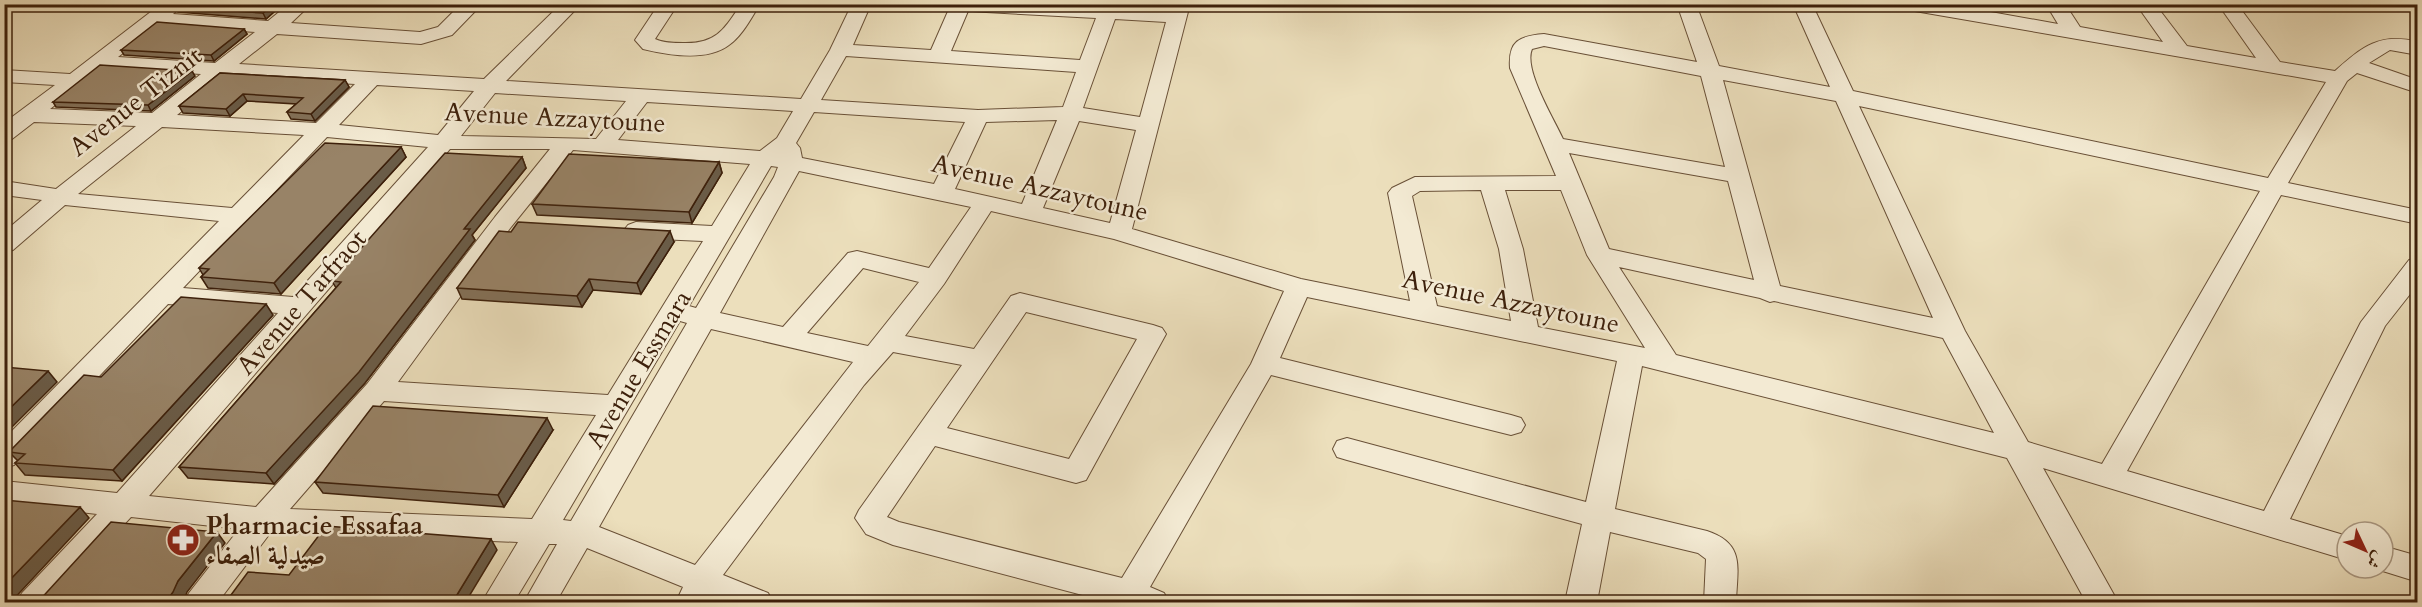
<svg xmlns="http://www.w3.org/2000/svg" width="2422" height="607" viewBox="0 0 2422 607" font-family="Cardo,Amiri,serif">
  <rect width="100%" height="100%" fill="#ecdfbc"/>
  <filter id="stains"><feTurbulence type="fractalNoise" baseFrequency=".00333" numOctaves="4"/><feColorMatrix values="0 0 0 0 .2 0 0 0 0 .09 0 0 0 0 .02 0 0 0 .5 -.17"/></filter>
  <radialGradient id="worn" r=".72"><stop offset=".6" stop-color="#630" stop-opacity="0"/><stop offset="1" stop-color="#630" stop-opacity=".3"/></radialGradient>
  <g fill="none" stroke-linecap="round" stroke-linejoin="round">
    <g stroke="#695037" stroke-width="2">
      <g id="street">
        <path d="M161,4H176L179,8L173,14L268,21L289,4H311L291,23L420,32L438,27L461,4H482L452,35L421,44L277,34L239,64L484,79L561,4H581L506,81L801,99L830,50L852,4H871L853,45L931,50L949,9L944,4L1100,7L1101,4H1120L1119,8L1169,11L1171,4H1190L1132,229L1301,279L1410,301L1388,193L1392,188L1415,177L1556,176L1510,68C1508,41 1519,36 1544,34L1697,62L1677,4H1696L1719,66L1830,87L1793,4H1812L1853,91L2268,178L2326,82L1909,10L1902,8L1900,4H1946L2058,24L2046,4H2065L2080,27L2163,42L2136,4H2155L2187,46L2256,58L2218,4H2237L2280,62L2335,71C2362,47 2380,32 2418,42V55L2390,50L2369,63L2418,80V93L2357,73L2347,81L2288,183L2418,210V224L2281,195L2127,471L2264,511L2361,322L2409,260L2418,258V284L2385,326L2290,519L2347,536V560L2043,468L2118,602H2086L2007,458L1642,366L1615,509L1707,531C1746,544 1737,568 1736,602H1704L1706,559L1698,553L1610,532L1597,602H1565L1582,524L1347,460L1337,457L1333,449L1337,441L1347,438L1586,502L1617,361L1307,297L1280,358L1511,415L1521,418L1525,425L1521,432L1511,435L1271,375L1150,587L1164,593L1169,602H1109L893,545L866,534L855,518L859,510L962,365L893,352L864,385L723,575L768,593L773,602H723L710,597L708,602H676L683,587L587,548L556,602H524L557,544H549L514,602H482L518,542L271,532L218,602H184L189,593L239,529L131,517L52,602H17L22,593L97,514L4,503V481L117,493L278,313L168,304L14,465L4,468V439L219,221L65,205L13,250L4,253V232L42,200L4,195V181L56,189L136,126L34,122L12,139L4,140V123L55,85L4,82V70L70,74ZM968,11L1096,18L1080,60L951,51ZM1115,19L1166,22L1140,117L1083,108ZM159,25L255,32L215,63L118,57ZM1544,46L1701,76L1725,167L1563,139C1554,119 1523,69 1532,49ZM846,56L1076,72L1063,107L978,110L821,100ZM103,68L201,74L152,113L50,109ZM225,76L355,84L316,123L177,115ZM1723,80L1836,101L1933,318L1780,286ZM377,85L474,91L438,135L339,125ZM495,93L626,101L596,139L461,136ZM647,102L793,111L777,138L760,151L618,140ZM1859,106L2260,191L2102,464L2028,442L1965,331ZM814,112L965,122L934,184L802,158L800,148L796,143ZM1057,120L1022,204L955,189L986,122ZM1079,121L1136,130L1110,223L1043,208ZM162,127L304,135L232,208L78,194ZM327,137L428,147L293,297L183,288ZM450,149H550L495,217L367,384L256,507L149,496ZM573,150L750,164L712,226L636,222L628,225L624,230L628,235L636,238L703,241L608,395L398,382L511,227ZM1569,153L1728,181L1754,280L1609,249ZM771,166L778,167L774,177L696,308L689,306ZM799,171L971,207L929,268L857,251L848,253L783,327L720,313ZM1481,190L1499,249L1511,321L1437,306L1412,196L1420,191ZM1505,190H1561L1587,255L1645,348L1538,327L1523,249ZM991,211L1114,239L1284,291L1251,364L1122,578L899,522L887,517L935,446L1076,483L1086,480L1166,334L1162,328L1153,325L1020,293L1011,296L974,349L905,336L944,284ZM1619,267L1760,298L1770,302L1774,301L1943,338L1994,433L1676,355ZM863,268L919,282L868,346L807,333ZM1026,312L1137,339L1069,459L947,428ZM680,321L687,323L571,521L563,520ZM711,329L853,362L695,565L599,527ZM384,401L596,415L532,519L290,509Z"/>
        <path d="M659,4H678L655,39C663,43 674,43 683,43C716,44 724,30 741,4H760C751,18 743,35 729,45C707,62 668,55 643,49L635,40Z"/>
        <polygon points="2383,546 2418,556 2418,582 2373,568 2383,568"/>
      </g>
    </g>
    <use href="#street" fill="#f3ead3" fill-rule="evenodd"/>
  </g>
  <g fill="#837159" stroke="#3d200b" stroke-width="1.5">
    <polygon points="283,4 266,19 178,12 175,7"/>
    <polygon points="244,29 247,34 214,61 124,55 121,50"/>
    <polygon points="220,73 345,80 349,87 315,121 291,119 287,112 296,104 247,101 230,116 183,113 179,106"/>
    <polygon points="195,76 151,111 56,107 53,102"/>
    <polygon points="401,147 406,157 281,294 208,288 201,277 203,275 199,268"/>
    <polygon points="522,157 526,168 472,235 475,240 365,383 274,484 188,478 179,467 336,288 332,281"/>
    <polygon points="719,162 722,173 692,223 537,215 532,204"/>
    <polygon points="674,242 641,294 593,290 582,307 462,299 457,288"/>
    <polygon points="273,315 122,481 25,475 15,463 18,461 9,452 101,377"/>
    <polygon points="553,430 504,507 323,493 315,482"/>
  </g>
  <g fill="#6a5c48" stroke="#3d200b" stroke-width="1.5">
    <polygon points="274,4 283,4 266,19 263,13"/>
    <polygon points="244,29 247,34 214,61 211,55"/>
    <polygon points="192,71 195,76 151,111 148,105"/>
    <polygon points="345,80 349,87 315,121 311,114"/>
    <polygon points="243,94 247,101 230,116 226,109"/>
    <polygon points="401,147 406,157 281,294 274,283"/>
    <polygon points="522,157 526,168 472,235 475,240 365,383 274,484 266,473"/>
    <polygon points="719,162 722,173 692,223 689,212"/>
    <polygon points="670,231 674,242 641,294 637,283"/>
    <polygon points="589,279 593,290 582,307 577,296"/>
    <polygon points="266,304 273,315 122,481 113,470"/>
    <polygon points="48,371 57,382 4,435 4,414"/>
    <polygon points="547,418 553,430 504,507 498,495"/>
    <polygon points="80,507 89,518 10,603 4,603 4,586"/>
    <polygon points="217,532 225,543 187,592 183,603 165,603 178,581"/>
    <polygon points="491,539 497,550 465,603 452,603"/>
  </g>
  <g fill="#988367" stroke="#3d200b" stroke-width="1.5">
    <polygon points="178,4 274,4 263,13 175,7"/>
    <polygon points="157,22 244,29 211,55 121,50"/>
    <polygon points="100,65 192,71 148,105 53,102"/>
    <polygon points="220,73 345,80 311,114 287,112 303,98 243,94 226,109 179,106"/>
    <polygon points="325,143 401,147 274,283 201,277 209,269 199,268"/>
    <polygon points="445,153 522,157 464,229 470,229 359,372 266,473 179,467 341,282 332,281"/>
    <polygon points="569,154 719,162 689,212 532,204"/>
    <polygon points="518,222 670,231 637,283 589,279 577,296 457,288 499,231 511,232"/>
    <polygon points="181,297 266,304 113,470 15,463 25,454 9,452 84,375 101,377"/>
    <polygon points="4,367 48,371 4,414"/>
    <polygon points="373,406 547,418 498,495 315,482"/>
    <polygon points="4,500 80,507 4,586"/>
    <polygon points="111,522 217,532 178,581 173,592 165,603 37,603"/>
    <polygon points="326,526 491,539 452,603 225,603 248,572 289,575"/>
  </g>
  <defs>
    <g id="pharmacy-disc" transform="scale(1.725)"><circle r="9.5" fill="#8f2418" stroke="#f3ead3"/><path d="M-2-6h4v4h4v4h-4v4h-4v-4h-4v-4h4Z" fill="#fff"/></g>
  </defs>
  <g fill-rule="evenodd">
    <use href="#pharmacy-disc" x="183" y="540"/>
  </g>
  <g text-anchor="middle" stroke-width="5" stroke-linejoin="round" paint-order="stroke">
    <g font-size="26" fill="#3d200b" stroke="#f3ead3">
      <text transform="translate(135 101) rotate(-38)" y="9">Avenue Tiznit</text>
      <text transform="translate(555 117) rotate(3)" y="9">Avenue Azzaytoune</text>
      <text transform="translate(1040 187) rotate(13)" y="9">Avenue Azzaytoune</text>
      <text transform="translate(1511 301) rotate(12)" y="9">Avenue Azzaytoune</text>
      <text transform="translate(301 302) rotate(-49)" y="9">Avenue Tarfraot</text>
      <text transform="translate(638 369) rotate(-59)" y="9">Avenue Essmara</text>
    </g>
    <g font-size="26" font-weight="bold" fill="#3d200b" stroke="#f3ead3" text-anchor="start">
      <text x="206" y="534">Pharmacie Essafaa<tspan x="206" dy="30">صيدلية الصفاء</tspan></text>
    </g>
  </g>
  <rect width="2422" height="607" fill="none" stroke="#ecdfbc" stroke-width="24"/>
  <rect x="6" y="6" width="2410" height="595" fill="none" stroke="#3d200b" stroke-width="3"/>
  <rect x="12" y="12" width="2398" height="583" fill="none" stroke="#3d200b" stroke-width="1.5"/>
  <g transform="translate(2365 550) rotate(134)"><circle r="28" fill="#f3ead3" stroke="#aa9983" stroke-width="1.5"/>
  <path d="M0-4.5L10 22L0 15L-10 22Z" fill="#8f2418"/>
  <text y="-9" font-size="16" font-weight="bold" text-anchor="middle" fill="#3d200b">ش</text>
  </g>
  <rect width="100%" height="100%" filter="url(#stains)"/>
  <rect width="100%" height="100%" fill="url(#worn)"/>
</svg>
